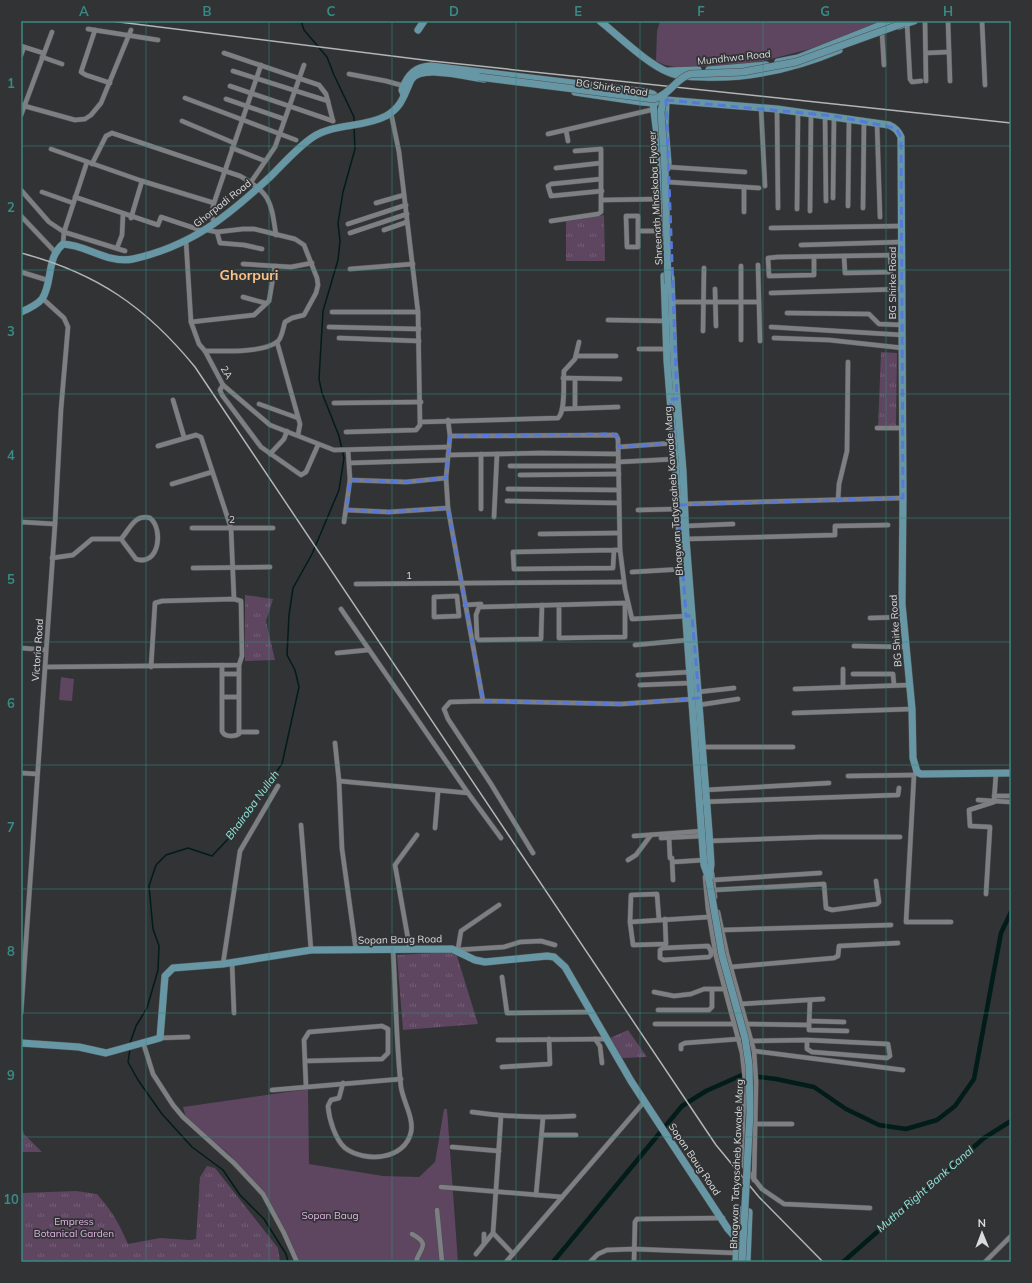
<svg xmlns="http://www.w3.org/2000/svg" width="1032" height="1283" viewBox="0 0 1032 1283" font-family="Mulish,sans-serif">
  <defs>
    <pattern id="park-tufts" width="24" height="20" patternUnits="userSpaceOnUse"><rect width="24" height="20" fill="#5e4560"/><path d="M3 7l-1-3M5 7V3M7 7l1-3M15 17l-1-3M17 17v-4M19 17l1-3" fill="none" stroke="#745f76"/></pattern>
  </defs>
  <rect width="100%" height="100%" fill="#313335"/>
  <g fill="#5e4560">
    <polygon points="660,21 890,21 810,49 755,63 681,68 665,65 656,61 657,31"/>
    <polygon points="61,677 74,679 72,701 59,700"/>
    <polygon points="308,1089 309,1164 383,1176 419,1177 435,1162 444,1109 447,1109 458,1262 300,1262 284,1229 262,1192 230,1155 186,1118 183,1107"/>
  </g>
  <g fill="url(#park-tufts)">
    <polygon points="604,215 605,261 566,261 566,221"/>
    <polygon points="881,352 897,353 896,429 878,429"/>
    <polygon points="245,595 273,599 266,621 275,660 245,661"/>
    <polygon points="452,952 457,956 478,1024 403,1030 397,955"/>
    <polygon points="628,1030 647,1057 622,1058 610,1038"/>
    <polygon points="21,1125 24,1134 42,1152 21,1152"/>
    <path d="M207,1166L215,1168L278,1248L280,1262H21V1193L76,1191L97,1194C112,1211 119,1223 128,1244L160,1238L190,1240L196,1239L200,1177Z"/>
  </g>
  <g fill="none" stroke-linecap="round" stroke-linejoin="round">
    <g stroke="#021c19" stroke-width="1.5">
      <polyline points="301,21 304,30 327,57 334,75 354,117 354,123"/>
      <polyline points="130,1043 136,1026 147,1008 158,970 159,946 153,929 149,886 156,865 166,855 188,848 212,856 228,839 282,764 299,687 295,670 287,655 289,615 293,588 312,554 339,490 344,458 339,436 322,393 319,379 323,311 338,260 340,241 338,223 343,192 355,149 354,126"/>
      <polyline points="130,1049 128,1062 138,1080 162,1114 192,1147 223,1170 240,1195 264,1219 286,1254 288,1262"/>
    </g>
    <g stroke="#021c19" stroke-width="4.5">
      <polyline points="553,1262 682,1106 706,1091 742,1075 776,1079 814,1087 846,1109 879,1125 906,1129 937,1120 955,1106 974,1079 1001,933 1011,912"/>
      <polyline points="843,1262 984,1138 1011,1121"/>
    </g>
    <g stroke="#4f5052" stroke-width="5.5">
      <g id="street">
        <polyline points="925,21 926,81"/>
        <polyline points="948,21 950,81"/>
        <polyline points="982,21 985,85"/>
        <polyline points="907,23 910,79 912,82 921,81"/>
        <polyline points="88,29 158,40"/>
        <polyline points="95,30 81,72 86,75 110,83"/>
        <polyline points="882,33 884,65"/>
        <polyline points="21,46 43,53"/>
        <polyline points="224,53 319,85 326,94 333,121"/>
        <polyline points="926,53 949,52"/>
        <polyline points="21,55 24,47"/>
        <polyline points="42,57 62,64"/>
        <polyline points="233,71 328,101"/>
        <polyline points="349,74 386,81 404,86"/>
        <polyline points="230,86 333,121"/>
        <polyline points="185,98 296,140"/>
        <polyline points="226,99 284,119"/>
        <polyline points="21,105 75,120 85,119 91,115 101,103 131,30"/>
        <polyline points="761,108 765,186"/>
        <polyline points="777,109 778,208"/>
        <polyline points="21,115 52,32"/>
        <polyline points="825,115 826,201"/>
        <polyline points="182,121 234,143"/>
        <polyline points="877,123 880,217"/>
        <polyline points="566,130 568,141"/>
        <polyline points="548,134 655,109"/>
        <polyline points="232,148 265,161"/>
        <polyline points="51,149 142,181 214,203"/>
        <path d="M92,164L106,136L112,133L240,176C271,193 271,202 276,235"/>
        <polyline points="668,167 745,172"/>
        <polyline points="556,168 601,163"/>
        <polyline points="601,179 551,184 548,186 551,196 602,191"/>
        <polyline points="251,182 275,147 304,65"/>
        <polyline points="668,182 759,188"/>
        <polyline points="21,190 49,222 64,232 125,251"/>
        <polyline points="42,192 73,203"/>
        <polyline points="75,197 158,225 161,217 203,231"/>
        <polyline points="833,198 834,116"/>
        <polyline points="602,200 662,199"/>
        <polyline points="376,203 404,195"/>
        <polyline points="848,206 849,118"/>
        <polyline points="863,208 864,121"/>
        <polyline points="797,209 798,112"/>
        <polyline points="810,211 811,113"/>
        <polyline points="744,212 744,188"/>
        <polyline points="21,216 56,253"/>
        <polygon points="626,216 638,216 638,247 627,247"/>
        <polyline points="131,218 142,181"/>
        <polyline points="551,221 598,214 601,212 601,149 575,151"/>
        <polyline points="215,224 211,215 214,203 261,65"/>
        <polyline points="348,224 406,205"/>
        <polyline points="771,228 902,226"/>
        <polyline points="384,230 407,222"/>
        <polyline points="638,231 663,231"/>
        <polyline points="217,232 220,243 244,245 262,249"/>
        <polyline points="350,233 407,214"/>
        <polyline points="186,241 191,322 199,344 205,351 223,385 270,425 334,450 449,447"/>
        <polyline points="63,244 64,232 87,162"/>
        <polyline points="801,245 902,242"/>
        <polyline points="117,248 122,235 123,215"/>
        <polyline points="844,256 845,273 891,272 890,255"/>
        <polyline points="814,257 814,275 769,276 768,258 778,257 902,255"/>
        <polyline points="243,264 291,267 312,263"/>
        <polyline points="758,265 760,341"/>
        <polyline points="741,266 741,340"/>
        <polyline points="350,269 413,264"/>
        <polyline points="21,272 47,280"/>
        <polyline points="715,289 716,326"/>
        <polyline points="771,293 903,289"/>
        <polyline points="243,297 265,303"/>
        <polyline points="671,302 759,302"/>
        <polyline points="332,312 418,312"/>
        <polyline points="787,313 869,314 879,324 903,325"/>
        <polyline points="608,320 666,321"/>
        <polyline points="191,322 254,315 269,301 275,266"/>
        <polyline points="329,327 419,329"/>
        <polyline points="771,327 903,335"/>
        <polyline points="703,331 704,268"/>
        <polyline points="339,338 419,341"/>
        <polyline points="774,338 829,340 903,348"/>
        <polyline points="277,342 300,424 298,435"/>
        <polyline points="639,349 667,349"/>
        <path d="M205,351C223,351 262,353 277,342C282,339 283,328 285,322L292,318L304,315L316,293L318,285L317,278L304,245L295,239L254,229H243L217,232L207,230"/>
        <polyline points="576,356 616,356"/>
        <polyline points="563,378 620,379"/>
        <polyline points="575,379 575,408"/>
        <polyline points="223,385 220,390 222,395 261,447 301,475 306,472 318,445"/>
        <polyline points="173,400 184,437"/>
        <polyline points="334,403 421,402"/>
        <polyline points="259,404 298,418"/>
        <polyline points="562,409 618,407"/>
        <polyline points="448,420 450,436 446,478 448,508 483,701"/>
        <path d="M421,422L558,418C566,411 563,382 564,371L575,359L579,342"/>
        <polyline points="877,428 903,428"/>
        <polyline points="346,432 416,430 420,425 418,312 399,152 391,113"/>
        <polyline points="450,436 616,435 618,439 620,550 625,589 632,619 688,616"/>
        <polyline points="158,446 196,435 201,437 231,528 234,599"/>
        <polyline points="618,447 674,443"/>
        <polyline points="270,454 284,439 287,431"/>
        <polyline points="481,454 481,509"/>
        <polyline points="448,455 541,453 618,454"/>
        <polyline points="618,462 676,459"/>
        <polyline points="349,463 447,460"/>
        <polyline points="510,466 618,466"/>
        <polyline points="520,475 619,474"/>
        <polyline points="350,480 406,482 446,478"/>
        <polyline points="172,484 212,472"/>
        <polyline points="508,489 619,490"/>
        <polyline points="838,500 839,484 847,451 848,362"/>
        <polyline points="507,501 619,503"/>
        <polyline points="683,504 903,498"/>
        <polyline points="347,510 389,512 448,508"/>
        <polyline points="638,510 678,509"/>
        <polyline points="494,517 497,454"/>
        <polyline points="21,522 55,524"/>
        <polyline points="344,522 350,480 348,450"/>
        <polyline points="685,526 733,524"/>
        <polyline points="192,528 273,528"/>
        <polyline points="540,534 619,533"/>
        <polyline points="686,539 835,535 835,526 888,525"/>
        <polyline points="614,550 613,568 514,569 513,552 614,550 620,550"/>
        <path d="M52,558L73,555L92,539H121C130,529 134,514 150,518C164,529 159,567 136,559L121,539"/>
        <polyline points="193,568 270,567"/>
        <polyline points="632,572 684,569"/>
        <polyline points="356,584 623,582"/>
        <polygon points="457,596 459,616 434,617 434,597"/>
        <polyline points="465,605 481,604"/>
        <polyline points="542,605 541,639 479,640 477,638 476,615 479,607 625,603 625,637 559,638 559,605"/>
        <polyline points="341,609 468,793"/>
        <polyline points="870,618 902,617"/>
        <polyline points="635,645 688,640"/>
        <polyline points="854,646 906,647"/>
        <polyline points="21,648 46,650"/>
        <polyline points="337,653 368,650"/>
        <path d="M222,665V731C224,737 234,737 239,734V665"/>
        <polyline points="45,667 239,665 242,656 241,601 234,599 162,601 155,603 151,667"/>
        <polyline points="843,669 843,687"/>
        <polyline points="222,674 238,674"/>
        <polyline points="853,674 893,674 894,685"/>
        <polyline points="638,675 691,672"/>
        <polyline points="640,685 691,683"/>
        <polyline points="795,689 910,685"/>
        <polyline points="698,692 734,688"/>
        <polyline points="222,697 238,697"/>
        <polyline points="699,705 738,699"/>
        <polyline points="794,713 912,709"/>
        <polyline points="239,732 257,732"/>
        <polyline points="335,743 339,781 342,849 356,950"/>
        <polyline points="702,747 793,747"/>
        <polyline points="917,772 914,775 906,922 951,922"/>
        <polyline points="21,773 37,774"/>
        <polyline points="848,776 914,775"/>
        <polyline points="339,781 468,793 501,838"/>
        <polyline points="705,790 829,783"/>
        <polyline points="994,796 1011,796"/>
        <polyline points="978,800 1011,802"/>
        <polyline points="700,802 897,795 898,795 899,788"/>
        <polyline points="301,825 311,950"/>
        <polyline points="435,828 438,792"/>
        <polyline points="634,836 703,831"/>
        <polyline points="669,837 670,858 672,858 673,880"/>
        <polyline points="661,838 703,836"/>
        <polyline points="709,841 820,837 900,837"/>
        <polyline points="533,853 491,784 448,719 444,709 450,702 483,701 621,704 693,699"/>
        <polyline points="628,860 636,855 651,835"/>
        <polyline points="673,862 704,860"/>
        <polyline points="712,873 715,897"/>
        <polyline points="705,877 708,909 716,956 742,1053 745,1079 742,1143 743,1165 762,1189 784,1204 870,1208"/>
        <polyline points="713,880 820,873"/>
        <polyline points="714,890 824,884 826,908 832,910 877,904 879,902 876,881"/>
        <polyline points="986,894 990,827 970,826 969,810 994,802 996,773"/>
        <polyline points="718,912 727,954 754,1051 756,1082 754,1180"/>
        <polyline points="659,920 657,894 631,895 630,922 633,945 666,944 665,919"/>
        <polyline points="630,922 709,917"/>
        <polyline points="722,930 891,925"/>
        <polyline points="458,949 461,931 499,905"/>
        <polyline points="410,950 395,865 417,835"/>
        <polyline points="456,950 504,947 520,942 541,941 555,945"/>
        <polyline points="711,951 708,946 663,948 660,950 660,958 664,960 709,957 711,955 711,951 715,951"/>
        <polyline points="232,962 234,1013"/>
        <polyline points="223,964 240,851 278,786"/>
        <polyline points="731,967 834,958 838,956 839,946 898,943"/>
        <polyline points="502,977 507,1013 591,1012"/>
        <polyline points="654,992 674,996 691,994 704,989 725,989"/>
        <polyline points="741,1004 823,999"/>
        <polyline points="658,1010 709,1010 712,1007 712,990"/>
        <polyline points="21,1013 55,524 61,409 68,327 64,318 42,298"/>
        <polyline points="810,1021 844,1022"/>
        <polyline points="655,1024 734,1024"/>
        <polyline points="747,1024 809,1025 810,1000"/>
        <polyline points="809,1025 809,1030 847,1031"/>
        <polyline points="160,1038 188,1037"/>
        <polyline points="595,1039 600,1046 602,1063"/>
        <polyline points="498,1040 607,1039"/>
        <polyline points="752,1041 807,1040 888,1044 890,1056 887,1058 812,1052 807,1049 807,1040"/>
        <polyline points="143,1042 153,1074 173,1105 183,1117 234,1163 263,1194 284,1233 297,1262"/>
        <polyline points="681,1049 681,1045 685,1043 739,1039"/>
        <polyline points="754,1051 903,1070"/>
        <polyline points="305,1061 382,1059 388,1053 388,1029 382,1026 309,1032 304,1040 306,1086"/>
        <polyline points="502,1067 550,1064 549,1039"/>
        <path d="M343,1083L339,1098L331,1100L328,1106C329,1119 335,1139 345,1148C365,1163 405,1160 411,1132C414,1118 403,1101 401,1087C396,1042 396,996 393,950"/>
        <polyline points="272,1090 401,1079"/>
        <path d="M472,1112C506,1117 540,1118 574,1116"/>
        <polyline points="501,1116 493,1233 513,1254"/>
        <polyline points="756,1124 792,1124"/>
        <polyline points="542,1135 576,1135"/>
        <polyline points="452,1147 499,1151"/>
        <polyline points="441,1187 562,1197"/>
        <polyline points="536,1195 543,1118"/>
        <polyline points="437,1210 442,1262"/>
        <path d="M412,1234C432,1245 419,1248 416,1262"/>
        <polyline points="484,1243 484,1234"/>
        <polyline points="476,1254 493,1233"/>
        <polyline points="506,1262 644,1102"/>
        <polyline points="590,1262 598,1254 607,1250 634,1249 736,1253"/>
        <polyline points="634,1262 635,1222 637,1219 723,1218"/>
        <polyline points="985,1262 1011,1236"/>
      </g>
    </g>
    <g stroke="#4f5052" stroke-width="8">
      <g id="secondary">
        <path d="M600,21C619,36 646,63 668,72C679,77 691,77 703,77C751,79 796,68 839,50"/>
        <polyline points="899,26 914,21"/>
        <polyline points="418,30 424,21"/>
        <polyline points="778,62 798,58 891,21"/>
        <polyline points="709,70 766,65"/>
        <polyline points="669,71 698,70"/>
        <path d="M575,92L642,102L653,103L666,100L777,109L889,125C896,128 898,131 901,137L903,498L902,604L912,709L913,758L917,772L921,774L1011,773"/>
        <path d="M404,95L402,90C407,75 415,66 431,66L646,92L653,94L660,102"/>
        <polyline points="666,100 665,126 668,163"/>
        <polyline points="653,103 661,168 663,242"/>
        <polyline points="664,276 667,361 676,472 680,540 704,865 708,876"/>
        <polyline points="671,278 674,361 683,471 686,539 709,832 711,864 709,880"/>
        <path d="M21,312C28,309 37,305 42,299C53,283 46,258 63,244C87,245 108,264 133,259C192,246 228,216 271,176C284,163 298,147 313,137C335,123 363,128 386,116C402,107 404,95 411,80C420,64 468,77 484,79"/>
        <polyline points="21,1043 79,1047 106,1053 160,1038 165,976 173,968 223,964 311,950 452,949 475,960 485,962 547,956 554,957 565,967 631,1081 728,1229 736,1238 747,1241"/>
        <polyline points="736,1262 738,1212 740,1210 749,1212 747,1262"/>
      </g>
    </g>
    <use href="#street" stroke="#7d7f82" stroke-width="4.5"/>
    <use href="#secondary" stroke="#6797a5" stroke-width="7"/>
    <g stroke="#b3b4b5" stroke-width="1.5">
      <polyline points="111,21 432,61 1011,123"/>
      <path d="M21,253C97,273 146,307 195,367L716,1145L759,1197L823,1262"/>
    </g>
    <g stroke="#4f5052" stroke-width="8" stroke-linecap="butt">
      <g id="secondary-bridge">
        <path d="M479,77L654,99C671,94 674,80 690,74L743,72L796,62L904,23"/>
        <polyline points="664,97 661,112 665,171 668,284"/>
        <polyline points="709,880 722,955 745,1038 749,1065 750,1112 742,1262"/>
      </g>
    </g>
    <use href="#secondary-bridge" stroke="#6797a5" stroke-width="7"/>
  </g>
  <path fill="none" stroke="#5678d9" stroke-width="3" stroke-dasharray="8 5" stroke-linejoin="round" d="M666,100L834,116L896,128L901,137L903,498L678,505L686,616H692L699,698L621,704L483,701L448,508L389,512L347,510L350,480L406,482L446,478L450,436L613,434L617,436L619,447L674,443L670,399H677Z"/>
  <path fill="none" stroke="#388a84" stroke-width="1" stroke-opacity="0.55" d="M146,21V1262M269,21V1262M392,21V1262M516,21V1262M640,21V1262M763,21V1262M886,21V1262M21,146H1011M21,270H1011M21,394H1011M21,518H1011M21,642H1011M21,765H1011M21,889H1011M21,1013H1011M21,1137H1011"/>
  <g text-anchor="middle" stroke-width="3.5" stroke-linejoin="round" paint-order="stroke">
    <g font-size="10" fill="#dadbdc" stroke="#313335">
      <text transform="translate(734 57) rotate(-6)" y="4">Mundhwa Road</text>
      <text transform="translate(612 87) rotate(8)" y="4">BG Shirke Road</text>
      <text transform="translate(655 198) rotate(-93)" y="4">Shreenath Mhaskoba Flyover</text>
      <text transform="translate(222 203) rotate(-38)" y="4">Ghorpadi Road</text>
      <text transform="translate(892 283) rotate(-90)" y="4">BG Shirke Road</text>
      <text transform="translate(227 372) rotate(60)" y="4">2A</text>
      <text transform="translate(673 491) rotate(-94)" y="4">Bhagwan Tatyasaheb Kawade Marg</text>
      <text x="232" y="523">2</text>
      <text x="409" y="579">1</text>
      <text transform="translate(895 631) rotate(-94)" y="4">BG Shirke Road</text>
      <text transform="translate(37 650) rotate(-86)" y="4">Victoria Road</text>
      <text transform="translate(400 939) rotate(-1)" y="4">Sopan Baug Road</text>
      <text transform="translate(695 1159) rotate(56)" y="4">Sopan Baug Road</text>
      <text transform="translate(736 1164) rotate(-88)" y="4">Bhagwan Tatyasaheb Kawade Marg</text>
    </g>
    <g font-size="10" fill="#e2b3e5" stroke="#313335">
      <text x="330" y="1219">Sopan Baug</text>
      <text x="74" y="1225">Empress<tspan x="74" dy="12">Botanical Garden</tspan></text>
    </g>
    <g font-size="11" font-style="italic" fill="#92e8dc" stroke="#313335">
      <text transform="translate(252 805) rotate(-54)" y="4">Bhairoba Nullah</text>
      <text transform="translate(925 1189) rotate(-41)" y="4">Mutha Right Bank Canal</text>
    </g>
    <g font-size="14" font-weight="bold" fill="#fbc386" stroke="#313335">
      <text x="249" y="280">Ghorpuri</text>
    </g>
  </g>
  <rect width="1032" height="1283" fill="none" stroke="#313335" stroke-width="44"/>
  <g transform="translate(982 1233) rotate(359)" stroke="#313335" stroke-width="3" paint-order="stroke">
  <path d="M0-3L7 15L0 10L-7 15Z" fill="#dadbdc"/>
  <text y="-6" font-size="11" font-weight="bold" text-anchor="middle" fill="#dadbdc">N</text>
  </g>
  <rect x="22" y="22" width="988" height="1239" fill="none" stroke="#388a84" stroke-width="1.5"/>
  <g font-size="13" text-anchor="middle" font-weight="bold" fill="#388a84">
    <text x="84" y="16">A</text>
    <text x="207" y="16">B</text>
    <text x="331" y="16">C</text>
    <text x="454" y="16">D</text>
    <text x="578" y="16">E</text>
    <text x="701" y="16">F</text>
    <text x="825" y="16">G</text>
    <text x="948" y="16">H</text>
    <text x="11" y="88">1</text>
    <text x="11" y="212">2</text>
    <text x="11" y="336">3</text>
    <text x="11" y="460">4</text>
    <text x="11" y="584">5</text>
    <text x="11" y="708">6</text>
    <text x="11" y="832">7</text>
    <text x="11" y="956">8</text>
    <text x="11" y="1080">9</text>
    <text x="11" y="1204">10</text>
  </g>
</svg>
